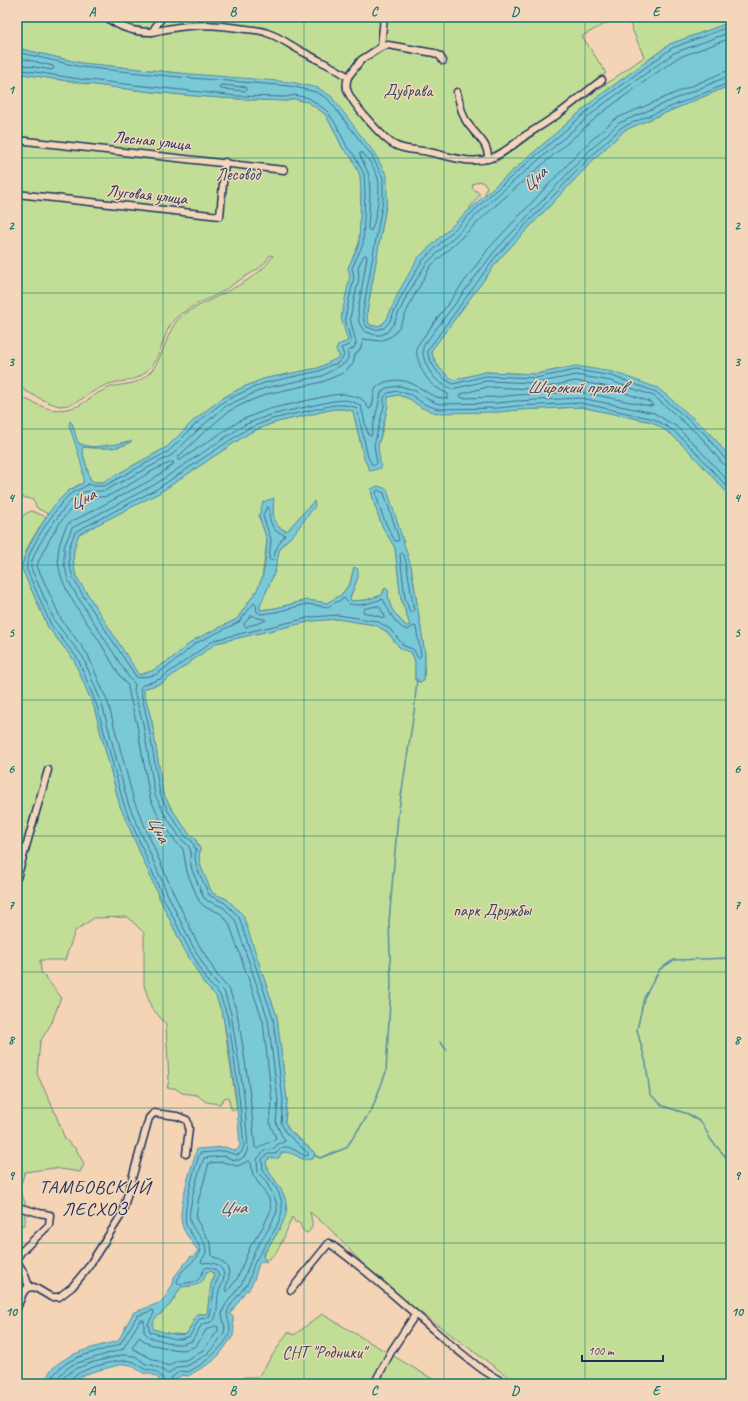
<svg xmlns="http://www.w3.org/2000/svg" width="748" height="1401" viewBox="0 0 748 1401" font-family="Caveat,sans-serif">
  <rect width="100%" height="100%" fill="#f4d4b5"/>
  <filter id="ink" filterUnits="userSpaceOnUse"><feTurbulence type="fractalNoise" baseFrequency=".025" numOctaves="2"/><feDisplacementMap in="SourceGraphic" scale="8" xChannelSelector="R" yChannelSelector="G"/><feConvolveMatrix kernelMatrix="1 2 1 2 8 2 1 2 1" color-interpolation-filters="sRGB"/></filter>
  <g filter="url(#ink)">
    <g fill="#c2de96" stroke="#6e867a">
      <path d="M17,17H618L582,36L606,73C569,102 533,132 493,155L495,163L644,57L627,17H731V22L670,44L595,99L486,194L485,192L487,187L485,184L480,181L473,184L472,188L479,193V196L470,207V210L418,258L387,319C382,325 377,329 369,324L367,317V312L387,200L331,96L179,73L81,63L17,48Z"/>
      <path d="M17,73C106,88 197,99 287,101L294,99L308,102L325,114L333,128L343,149L351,157L360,175L361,193L359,244L348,268H349L358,332L337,352L340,357L318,368L263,379L239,389L221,399L193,421L167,447L103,482H94L90,479L82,450L83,447C98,449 111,448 125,445L128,441C117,445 89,451 79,443C74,440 74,428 72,423C75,437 86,470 83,483C68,488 57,502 48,514L37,508L33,500L20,496L17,485V394C22,398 44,408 50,409C58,411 72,409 80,405C89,400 96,393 106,389C125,381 135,389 152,370C165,355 167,326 183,315C210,297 257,283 273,256L270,255C264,267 254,271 243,278C233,284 224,291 214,296C204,301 192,306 182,313C164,324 165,346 154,362C150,368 144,374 139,377C128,382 117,381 106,385C90,391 78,406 60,406C51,405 24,391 17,385Z"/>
      <path d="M731,85V459L708,431L576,366L536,374L485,372L454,380C441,373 436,364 431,351L500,258L596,157L625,130Z"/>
      <path d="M398,395L410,399L422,408L498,412L517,410L581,407L652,422L671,434L689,451L731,497V1384H519L507,1376L382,1284L330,1229L310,1212C311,1220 316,1227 307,1233C302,1231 301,1228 300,1223L295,1222L292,1217C287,1228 279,1258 265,1260L263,1257C264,1253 267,1250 269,1246C280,1229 292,1211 282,1191C277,1181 267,1173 266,1162L269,1158L286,1151L295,1154L302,1159L315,1153L289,1130L285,1122L287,1101L277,1017L261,970L227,899L212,894L201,867L199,859L200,849L195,838L189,834L171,808L163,793L152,722L143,689L162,683L216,643L312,621L337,619L376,625L387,632L401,649L411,652L415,661V680L420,682L424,681L425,654L411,566L371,489L374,503L382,526L395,548L401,599L410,625L407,626L404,624C393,611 388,608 388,590L384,589L382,595L366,600L351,601L350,598L358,577L354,567L350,583L341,595L327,603L307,600L276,608L260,610V606L275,571L279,551L283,544L293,535L313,502L287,531C269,525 275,513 273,498L259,516L267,540L262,578L257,590L237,619L194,640L171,659L152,671L138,675L76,576C72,559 72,551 79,534L159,493L249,433L273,423L334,409H344L353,411L364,458L370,471C378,447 386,422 388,397Z"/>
      <path d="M32,511L46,517C38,531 19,554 23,571L48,627L74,660L94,707L120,806L160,899L183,947L205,985L216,996L223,1016L237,1109L234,1110L231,1109L228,1097L224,1098L220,1104L206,1102L197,1095L182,1093L175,1088H167L169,1081L166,1024L151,1007L144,985V933L128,917L94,918L75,931L65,960H40L41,972L61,997L52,1022L40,1042L37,1074L54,1110L65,1139L76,1149L84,1164L80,1172L54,1168L25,1172L19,1189L25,1202V1225L17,1226V528C21,518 22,514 32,511Z"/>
      <path d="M210,1271L213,1272L215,1275L211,1284L207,1314H197L187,1334C175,1336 164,1332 152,1329C151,1317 160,1316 166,1309C172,1303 177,1294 181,1287L191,1286L206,1272Z"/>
      <polygon points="322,1314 441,1384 234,1384 236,1380 246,1377 258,1377 288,1332 294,1335"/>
    </g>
    <path fill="#7ac9d7" stroke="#548ba7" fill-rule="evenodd" d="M731,22V85L625,130L596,157L500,258L431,351C435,364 442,373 454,380L485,372L536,374L576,366L613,372L658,388L708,431L731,459V497L689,451L671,434L652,422L581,407L517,410L498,412L437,413L422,408L410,399L398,395L388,397V406L378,446L381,468L370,471L364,458L353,411L344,409H334L273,423L249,433L159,493L79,534C72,551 72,559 76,576L139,675L152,671L171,659L194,640L237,619L246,606L257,590L262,578L265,565L267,540L259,516L263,502L274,498C273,513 270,526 287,531L314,501L315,506L293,535L283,544L279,551L275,571L260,606V610L276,608L307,600L327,603L341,595L350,584L354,567L358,569V577L350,597L351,601L366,600L382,595L385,588L388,590C388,608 393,611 404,624L407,626L410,625L401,599L395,548L382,526L374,503L371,489L378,486L387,489L411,566L425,654L424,680L420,682L415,680V661L411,652L401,649L387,632L376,625L337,619L312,621L216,643L162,683L143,689L152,722L163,793L171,808L189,834L195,838L200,849L199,859L201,867L212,893L227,899L243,915L277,1017L287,1101L285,1122L289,1130L315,1153L313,1159C301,1163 293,1149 281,1153L279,1158H269L266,1162C267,1171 273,1177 278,1185C284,1193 288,1204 286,1214C283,1226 270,1244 263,1254V1257L267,1263H266L263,1261L259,1263L254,1280L248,1291L246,1290L230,1314L233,1317V1323L234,1327L233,1336L220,1354L212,1362L188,1376L182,1375L174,1380V1384H162L157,1377L149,1373H143L131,1365L123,1364L92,1372L79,1377L75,1381L65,1384H44C46,1379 48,1374 51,1370C68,1352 95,1347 118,1341L133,1313L159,1303L164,1299L173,1284L174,1277L191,1256L193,1257L198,1251C193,1242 184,1234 182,1224C177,1209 192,1165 197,1149L225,1147L236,1151L240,1146L236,1096L228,1043L223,1016L216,996L205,985L183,947L160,899L120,806L94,707L74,660L48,627L23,571L22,565L30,544L48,514L56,503L68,491L83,483C86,471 73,439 69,425L70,421L72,423L77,440L79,444L92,447L118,444L132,441C119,451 98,448 83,447L82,450L90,479L94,482H103L167,447L193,421L221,399L239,389L263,379L318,368L340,357L336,350L338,345L348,341L341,318L350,276L348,268L359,244L361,193L360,175L351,157L343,149L333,128L325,114L308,102L294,99L287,101C197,99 106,88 17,73V48L81,63L179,73L291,82L318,88L331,96L375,154L387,176V200L367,312V317L369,324L372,326H378L382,325L387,319L399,291L418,258L486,194L595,99L670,44ZM210,1271L213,1272L215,1276L211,1284L207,1314H197L187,1334C175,1336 163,1332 153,1329C151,1317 160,1316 166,1309C172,1303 177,1294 181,1287C194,1285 204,1287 206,1272Z"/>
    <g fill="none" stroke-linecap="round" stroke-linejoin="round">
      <g stroke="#416d8e" stroke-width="1">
        <path d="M731,38L677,58L604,111L496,205L430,267L413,298L400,326L392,336L380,341L363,339L361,348L355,355L353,364L343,373L322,382L267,394L245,403L229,411L203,433L178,457V460H180L241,420L269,409L332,395L344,394L360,398L365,402L368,408L370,409C375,403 372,395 376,388C380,384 384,382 390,381C417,376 425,400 448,398V394C444,392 439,389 434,386C425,379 414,357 417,346L489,248L585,146L615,119L724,72L731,71"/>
        <polyline points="17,52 81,67 179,77 290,86 316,92 328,99 372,156 383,178 383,200 363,311 364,322 367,327 375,330 384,328 390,321 403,293 422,261 488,197 598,102 672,48 731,26"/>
        <polyline points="17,57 53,66 54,68 52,70 17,64"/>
        <path d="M17,69L79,79L237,96L286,97L294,95L309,98L327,111L337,126L347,147L354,155L364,174L365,193L363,244L352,268L354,277L345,318L351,342L349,345L341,348L344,355L342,359L336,364L331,365L319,371L264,383L241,393L223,402L196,424L169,451L104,486H94L88,484C83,489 75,490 69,495C57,506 23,554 27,570L51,625L78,659L97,706L124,805L163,897L187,945L208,982L220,995L227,1015L232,1043L239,1096L244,1146L241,1153L237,1155L224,1151L200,1153C195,1165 182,1212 186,1224C189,1234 199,1241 201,1251C196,1263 179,1268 177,1282L179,1284C185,1283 191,1283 196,1281C205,1277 200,1261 216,1270L219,1276L215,1285L210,1317L207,1318L199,1319L190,1336L181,1339H175L150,1332L148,1324L154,1313L153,1310L137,1316L120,1344C92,1356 65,1352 48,1384"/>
        <path d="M731,77H726L619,123L589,151L494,252L424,345C419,354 430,375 438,381C442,384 447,387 452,389L486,381L536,383L576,375L611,381L654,396L701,437L723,464L731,466"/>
        <path d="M731,82L622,127L593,154L497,255L427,351C431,365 439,377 453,384L486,376L536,378L576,370L612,376L656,392L705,434L726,460L731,461"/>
        <polygon points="221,85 246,87 247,90 245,91 221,89 219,87"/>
        <path d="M360,153H363C369,160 375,169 378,178C381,187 376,223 371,231L368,229L370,193L369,175L360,155Z"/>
        <polygon points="576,381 609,387 650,402 653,405 650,406 581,392 516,395 497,397 462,398 460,396 461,394 487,387 536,389"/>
        <path d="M172,462L174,463L173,465L151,480L69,523C65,527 64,532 62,537C46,574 81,612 100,642C109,657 117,673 128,686L129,693L137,725L150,798L159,817L176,842L183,849L187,872L199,901L205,907L220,913L229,923L263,1021L272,1101L270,1124L276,1138C270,1143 263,1144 257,1149L255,1147L250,1095L242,1041L237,1013L230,991L217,975L196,940L173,892L134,801L108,703L88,655L61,619L37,566C42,550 67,506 83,499C92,495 101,499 110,495C131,485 150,470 172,462Z"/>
        <path d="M378,490L384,493L399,539L398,541H395C386,525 379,510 376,492Z"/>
        <path d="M267,507L269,508C269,517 270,525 276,531C279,533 282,533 285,535C278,545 276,547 273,560L272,561L269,559L271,539L263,516Z"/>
        <polygon points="402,553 404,555 407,567 414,611 412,613 410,612 405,598 400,555"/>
        <polygon points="379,606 385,616 384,618 363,612 364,609"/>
        <polygon points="252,615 258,618 265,619 265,621 245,627 244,624"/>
        <path d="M249,1161L251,1163L253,1175L269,1198L271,1210L263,1227L250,1247L237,1279L227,1292L225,1289C233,1272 229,1263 212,1256L211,1244L196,1219L198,1202L209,1163L223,1162L237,1166Z"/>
        <path d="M216,1326L218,1327V1331L203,1350L186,1360L177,1361L168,1366C156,1360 143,1355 132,1348L139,1337L149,1344L172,1349L182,1350L191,1348L197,1345L206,1330Z"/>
        <path d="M54,1384C59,1375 65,1369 74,1364L123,1349L140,1320H144V1332L149,1337L174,1344H182L192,1341L202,1324C206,1323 211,1323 214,1320C218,1314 217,1302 218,1295C219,1289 223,1283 224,1277C224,1265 213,1261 203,1263L201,1262C202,1259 206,1255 206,1251C207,1240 193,1232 190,1221C187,1210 199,1170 204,1158L224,1156L234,1160H239L245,1156L248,1148L244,1095L231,1014L224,991L212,979L191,943L168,895L128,803L102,704L83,657L55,622L31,568C29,554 66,501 79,494C88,489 96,493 106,490L172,455L200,428L226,406L265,388L322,376L345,363L348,358V351L354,348L356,343L350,318L359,278L358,267L364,255H366L367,257L358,310L359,323L364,331L375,335H381L387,332L394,323L407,295L426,264L492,200L601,106L674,53L731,32"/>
        <polyline points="62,1384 64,1377 75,1369 90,1363 122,1355 135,1356 146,1364 152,1365 161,1369 168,1374 177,1367 187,1366 206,1355 213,1348 224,1333 225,1328 222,1315 223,1310 226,1304 242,1283 255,1250 268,1230 277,1212 277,1205 274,1196 265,1180 258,1173 257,1159 265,1150 273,1149 278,1144 284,1142 285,1140 281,1134 276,1123 278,1101 268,1019 235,920 223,907 208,901 204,898 192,870 190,859 191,851 188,845 181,839 164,813 155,795 143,724 134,691 135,684 130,679 77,596 68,580 64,563 64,547 72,528 154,485 244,425 270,415 333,401 346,400 356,403 361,406 368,435 371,436 381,393 386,388 400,386 414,390 427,399 439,404 497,403 516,401 581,398 654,413 677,427 695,445 731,484"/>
        <path d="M67,1384C69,1371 119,1358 131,1361C137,1362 140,1367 144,1369C146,1370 149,1369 151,1370C157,1372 164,1377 165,1384"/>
        <path d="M171,1384V1378C174,1376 178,1372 181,1371C183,1371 185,1372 187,1372C193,1371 213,1356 217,1351C222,1346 231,1336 230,1328C229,1320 225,1316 229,1308C233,1301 240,1293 245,1287C251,1280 251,1271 254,1264C261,1248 284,1224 282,1205C281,1192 271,1180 263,1171L262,1159L268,1154H276C286,1138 296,1154 307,1156L309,1154L286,1133L281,1123L283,1101L273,1018L239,917L225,903L209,895L197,868L195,859L196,850L192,841L185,836L168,811L160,794L148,723L140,688L143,685L160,679L214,640L312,617L338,615L377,621L390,629L404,646L413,649L418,658L420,657L421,655L416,627L414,626L407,630C395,626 388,609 383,599C371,602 361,607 349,604L344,598L328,607L307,604L276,612L261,614L257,612L256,605L254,603L239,622L196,643L174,662L155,675L137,678L82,594L73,578L69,563V548L75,532L157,489L247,429L272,419L334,405H345L355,407L357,409L368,457L372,465H375L377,463L374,445L384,406V397L388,393L398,391L411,395L424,404L438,409L498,408L517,406L581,403L654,419L674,431L692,448L731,491"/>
      </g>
      <g stroke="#548ba7" stroke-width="1.5">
        <polyline points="731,958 674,960 660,969 644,998 637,1030 646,1063 650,1094 663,1106 688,1114 702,1123 711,1140 731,1163"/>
        <polyline points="440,1042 447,1050"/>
        <polyline points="314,1155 320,1158 346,1148 372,1109 386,1072 391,985 389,922 398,816 414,712 417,679"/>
      </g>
      <g stroke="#1b2f5e" stroke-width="9">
        <g id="minor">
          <path d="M106,17C121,28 133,32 152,32L162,17"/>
          <path d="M152,32C188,24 209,23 246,29C253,30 261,30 267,33C281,37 292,47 305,53C319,61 335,67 348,77C347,80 346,85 347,89C350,102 382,137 393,144C404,151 416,149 428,152C449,156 470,165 491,158C504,154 515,143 526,135C536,129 547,122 557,115C572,104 587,91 602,80"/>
          <polyline points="381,47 388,45 434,53 440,56 443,61"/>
          <polyline points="348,77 361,60 381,47 384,17"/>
          <path d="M457,92C459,101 461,111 465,119C472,133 489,141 488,159"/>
          <polyline points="17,140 284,170"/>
          <polyline points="17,194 220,216 225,162"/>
          <polyline points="17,878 48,770"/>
          <polyline points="18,1207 39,1213 50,1215 49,1225 22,1251 17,1258 17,1261 25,1275 29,1287"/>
          <path d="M291,1290L329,1243C380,1279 425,1326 475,1364C484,1372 495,1377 506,1384"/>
          <polyline points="17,1308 23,1293 27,1288 34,1287 51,1297 59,1297 72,1287 87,1269 122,1214 149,1118 154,1113 177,1116 187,1120 189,1128 186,1154"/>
          <polyline points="374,1384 392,1350 415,1315"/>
        </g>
      </g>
      <use href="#minor" stroke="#f4d7ba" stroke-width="6"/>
    </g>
  </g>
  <path fill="none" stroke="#0f766e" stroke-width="1" stroke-opacity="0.55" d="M163,17V1384M304,17V1384M444,17V1384M585,17V1384M17,158H731M17,293H731M17,429H731M17,565H731M17,700H731M17,836H731M17,972H731M17,1108H731M17,1243H731"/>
  <g text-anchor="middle" stroke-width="3" stroke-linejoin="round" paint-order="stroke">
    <g font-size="17" fill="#344966" stroke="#f4d7ba">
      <text x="408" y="96">Дубрава</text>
      <text x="238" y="180">Лесовод</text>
      <text x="492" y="916">парк Дружбы</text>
      <text x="324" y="1358">СНТ "Родники"</text>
    </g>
    <g font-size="17" fill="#1b2f5e" stroke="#f4d7ba">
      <text transform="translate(152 140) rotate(6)" y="6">Лесная улица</text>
      <text transform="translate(147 194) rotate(6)" y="6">Луговая улица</text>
    </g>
    <g font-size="18" font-style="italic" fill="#294670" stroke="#f4d7ba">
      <text transform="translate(534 179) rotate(-45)" y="6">Цна</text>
      <text x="576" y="393">Широкий пролив</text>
      <text transform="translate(82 499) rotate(-28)" y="6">Цна</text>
      <text transform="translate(159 829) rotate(63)" y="6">Цна</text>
      <text x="233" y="1213">Цна</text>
    </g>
    <g font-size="19" letter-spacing="1" fill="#1b2f5e" stroke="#f4d7ba">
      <text x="95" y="1193">ТАМБОВСКИЙ<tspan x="95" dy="22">ЛЕСХОЗ</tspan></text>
    </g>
  </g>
  <rect width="748" height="1401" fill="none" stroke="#f4d7ba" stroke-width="44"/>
  <path d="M582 1355v6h81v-6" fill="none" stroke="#1b2f5e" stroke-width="2"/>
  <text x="588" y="1355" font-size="12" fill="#1b2f5e" stroke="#f4d7ba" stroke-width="3" paint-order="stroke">100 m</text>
  <rect x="22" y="22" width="704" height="1357" fill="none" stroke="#0f766e" stroke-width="1.5"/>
  <g font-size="13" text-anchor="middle" font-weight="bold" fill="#0f766e">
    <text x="92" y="16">A</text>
    <text x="233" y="16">B</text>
    <text x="374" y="16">C</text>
    <text x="515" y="16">D</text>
    <text x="656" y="16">E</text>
    <text x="11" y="94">1</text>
    <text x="737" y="94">1</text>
    <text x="11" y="230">2</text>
    <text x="737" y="230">2</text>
    <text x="11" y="366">3</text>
    <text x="737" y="366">3</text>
    <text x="11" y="502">4</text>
    <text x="737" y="502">4</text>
    <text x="11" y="637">5</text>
    <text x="737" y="637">5</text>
    <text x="11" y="773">6</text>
    <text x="737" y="773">6</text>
    <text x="11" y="909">7</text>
    <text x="737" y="909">7</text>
    <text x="11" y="1044">8</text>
    <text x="737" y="1044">8</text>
    <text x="11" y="1180">9</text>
    <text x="737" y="1180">9</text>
    <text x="11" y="1316">10</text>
    <text x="737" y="1316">10</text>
    <text x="92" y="1395">A</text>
    <text x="233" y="1395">B</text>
    <text x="374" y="1395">C</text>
    <text x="515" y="1395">D</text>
    <text x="656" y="1395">E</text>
  </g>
</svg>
